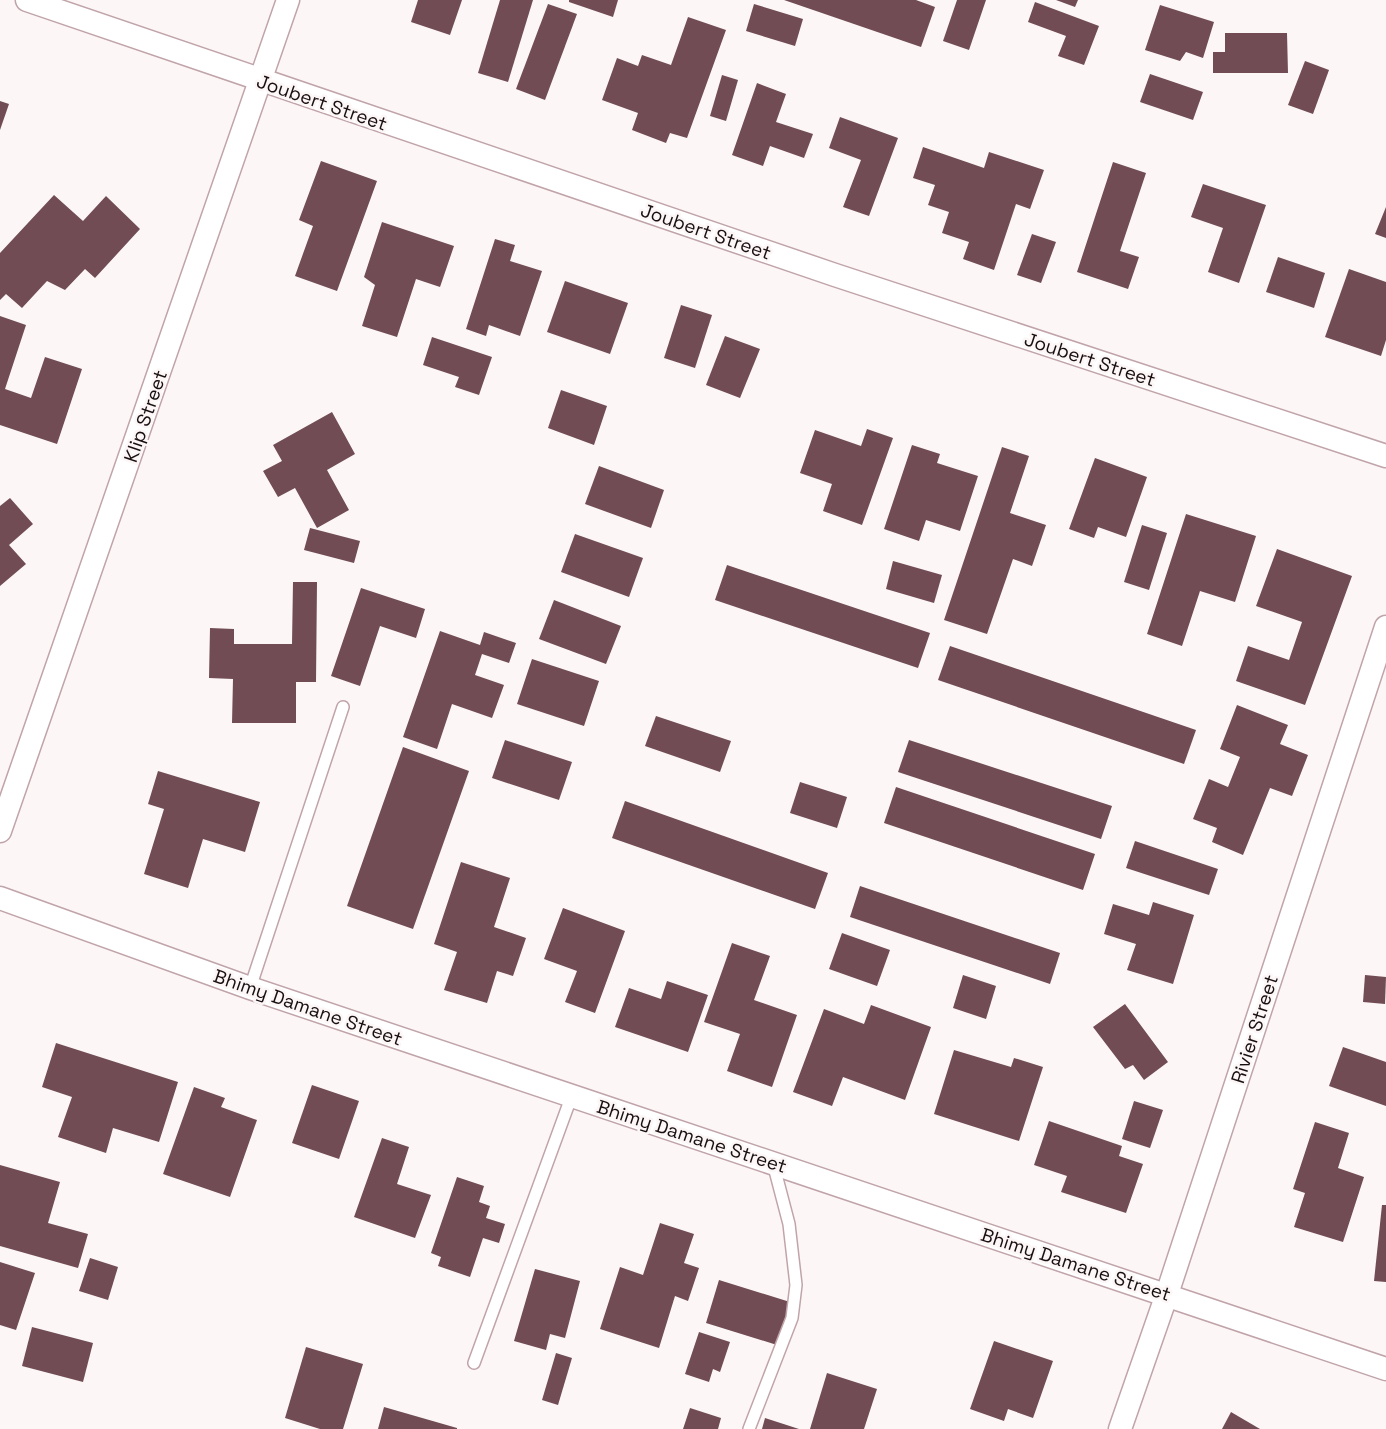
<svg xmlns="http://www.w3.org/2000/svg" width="1386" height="1429" viewBox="0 0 1386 1429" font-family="'Space Grotesk',sans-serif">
  <rect width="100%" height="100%" fill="#fcf6f7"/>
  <g fill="#714c54">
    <polygon points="418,0 462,0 450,35 411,22"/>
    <polygon points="500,0 533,0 508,82 478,73"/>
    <polygon points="569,0 618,0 613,17 569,2"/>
    <polygon points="784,0 916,0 935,7 921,47"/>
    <polygon points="957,0 986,0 969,50 943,41"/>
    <polygon points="1056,0 1078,0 1075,7"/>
    <polygon points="1035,2 1099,26 1084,65 1058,56 1066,36 1028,22"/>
    <polygon points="548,4 577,14 545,100 516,89"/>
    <polygon points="754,4 803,19 795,46 746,31"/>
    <polygon points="1160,5 1214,22 1203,58 1186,52 1180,61 1145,50"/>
    <polygon points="688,17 726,30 687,138 670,133 666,143 632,130 638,113 602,100 617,58 638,66 642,55 671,65"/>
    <polygon points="1225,33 1287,33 1288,73 1213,73 1213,52 1225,52"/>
    <polygon points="1305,61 1329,70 1313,114 1288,105"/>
    <polygon points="1150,74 1203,92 1193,120 1140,102"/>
    <polygon points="722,75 738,80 726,121 710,116"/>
    <polygon points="757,83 786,94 776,122 813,134 804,158 770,146 763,166 732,155"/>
    <polygon points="0,101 9,104 0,130"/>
    <polygon points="840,117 898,138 869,216 843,207 861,160 829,148"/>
    <polygon points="923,147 984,168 989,152 1044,170 1030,209 1016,204 994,270 963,259 969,242 942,233 949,212 928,205 935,185 913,178"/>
    <polygon points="321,161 377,181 337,291 295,276 313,226 299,220"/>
    <polygon points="1113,162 1146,173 1120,251 1139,257 1128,289 1077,272"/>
    <polygon points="1203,184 1266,205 1239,283 1208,272 1223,228 1191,217"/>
    <polygon points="54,195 83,221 106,196 140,229 95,278 85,269 65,290 47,281 22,308 6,294 0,300 0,253"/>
    <polygon points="1386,207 1386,238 1375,234"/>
    <polygon points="382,222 454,246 440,287 416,279 397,337 362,326 375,285 364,277"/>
    <polygon points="1032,234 1056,242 1041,283 1017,275"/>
    <polygon points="495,239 515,245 510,261 542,271 520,336 489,325 486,336 466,329"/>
    <polygon points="1278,257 1325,273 1314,308 1266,292"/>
    <polygon points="1349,269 1386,282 1386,340 1381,356 1325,337"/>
    <polygon points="565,281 628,303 610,354 547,332"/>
    <polygon points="681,305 712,315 695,368 664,358"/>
    <polygon points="0,316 26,325 5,389 31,398 45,357 82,369 57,444 0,425"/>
    <polygon points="725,336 760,349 740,398 706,385"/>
    <polygon points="432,337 492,357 479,395 455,387 459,377 423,365"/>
    <polygon points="561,390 607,406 594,445 548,428"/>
    <polygon points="332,412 355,454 327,470 349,510 317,528 295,488 278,497 263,471 282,461 273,445"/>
    <polygon points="867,429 893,438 862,525 823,511 832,484 800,473 815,430 861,446"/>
    <polygon points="912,445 940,454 937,463 978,476 960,531 926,520 919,541 884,529"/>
    <polygon points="1002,447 1029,456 1010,513 1046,525 1032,566 1013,559 987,634 944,620"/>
    <polygon points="1095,458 1147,477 1126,537 1098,527 1094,538 1069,529"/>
    <polygon points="599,466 664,490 651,528 585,504"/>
    <polygon points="10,498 33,524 9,545 26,564 0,586 0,506"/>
    <polygon points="1186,514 1256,536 1235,602 1200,591 1182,646 1147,634"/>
    <polygon points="1142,525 1167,533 1149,590 1124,582"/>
    <polygon points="310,528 360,541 354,563 304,550"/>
    <polygon points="575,534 643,558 629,597 561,572"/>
    <polygon points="1277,549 1352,576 1305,705 1236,681 1248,646 1289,660 1302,622 1256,606"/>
    <polygon points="893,561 942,575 934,603 886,589"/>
    <polygon points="727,565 930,633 918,668 715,600"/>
    <polygon points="293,582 317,582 316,682 296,682 296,723 232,723 233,679 209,678 210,628 234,629 234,644 292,644"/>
    <polygon points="361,588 425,609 416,638 380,626 360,686 331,676"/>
    <polygon points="554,600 621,626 606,664 539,639"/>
    <polygon points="440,631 480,645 484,632 516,643 509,663 482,654 475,675 504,685 492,718 452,704 437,749 403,737"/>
    <polygon points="950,646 1196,730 1184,764 938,680"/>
    <polygon points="532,659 599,681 584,726 517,704"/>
    <polygon points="1237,705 1288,725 1280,744 1308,755 1292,796 1270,788 1243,855 1212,842 1217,828 1193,819 1209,779 1228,787 1240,757 1220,749"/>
    <polygon points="656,716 731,741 720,772 645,746"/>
    <polygon points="505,740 572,762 559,800 492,778"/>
    <polygon points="909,740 1112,806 1101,839 898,772"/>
    <polygon points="403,747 469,771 413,929 347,906"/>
    <polygon points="158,771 260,802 245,852 203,839 188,888 144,874 164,809 148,804"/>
    <polygon points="800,782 847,797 837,828 790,813"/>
    <polygon points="896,787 1095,854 1083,890 884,823"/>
    <polygon points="625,801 828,873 815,909 612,838"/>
    <polygon points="1135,841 1218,869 1209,895 1126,868"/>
    <polygon points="461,862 510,878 494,927 526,938 513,976 497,971 487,1003 444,990 457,952 434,944"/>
    <polygon points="860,886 1060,953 1050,984 850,917"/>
    <polygon points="1153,902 1194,915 1173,984 1127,970 1136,944 1104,934 1113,904 1149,915"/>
    <polygon points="563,908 625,931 595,1013 565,1002 577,971 544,959"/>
    <polygon points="842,933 890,950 877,986 829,969"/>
    <polygon points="732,943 770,956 754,1000 797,1015 772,1087 727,1071 740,1034 704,1022"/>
    <polygon points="963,975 996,986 986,1019 953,1008"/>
    <polygon points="1365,975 1386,977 1385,1004 1363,1002"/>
    <polygon points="667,981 708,995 688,1052 615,1027 629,988 661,999"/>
    <polygon points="1125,1004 1168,1062 1144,1080 1133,1065 1125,1069 1093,1027"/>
    <polygon points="871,1005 931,1027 905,1100 843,1077 832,1106 793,1092 824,1009 864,1024"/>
    <polygon points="56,1043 178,1082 159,1142 113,1128 106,1153 58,1137 72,1097 42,1087"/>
    <polygon points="1343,1047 1386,1062 1386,1106 1329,1086"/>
    <polygon points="954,1050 1011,1067 1014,1058 1043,1067 1019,1141 934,1114"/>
    <polygon points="312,1085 359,1101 339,1159 292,1143"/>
    <polygon points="194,1087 225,1098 221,1107 257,1120 230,1197 163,1174"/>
    <polygon points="1134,1101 1163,1110 1150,1148 1122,1139"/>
    <polygon points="1049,1121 1122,1146 1119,1156 1143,1164 1126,1213 1061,1192 1067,1176 1034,1165"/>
    <polygon points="1315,1122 1349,1133 1338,1168 1364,1177 1343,1242 1294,1227 1305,1193 1293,1189"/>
    <polygon points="382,1138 409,1147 397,1184 431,1195 415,1238 354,1217"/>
    <polygon points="0,1165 60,1182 48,1223 88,1234 78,1268 0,1246"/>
    <polygon points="457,1177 484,1186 479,1202 490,1206 486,1218 505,1224 499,1243 483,1238 470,1277 438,1266 441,1257 431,1253"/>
    <polygon points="1382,1205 1386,1205 1386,1282 1374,1281"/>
    <polygon points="660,1223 694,1234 684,1263 699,1268 688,1301 675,1296 659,1348 600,1329 620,1267 643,1275"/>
    <polygon points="90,1258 118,1267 108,1300 79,1291"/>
    <polygon points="0,1262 35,1273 16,1330 0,1325"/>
    <polygon points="535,1269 580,1281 565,1338 550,1334 546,1350 514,1341"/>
    <polygon points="719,1280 790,1302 777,1345 706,1323"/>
    <polygon points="32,1327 93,1343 83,1382 22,1366"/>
    <polygon points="699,1332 730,1342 720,1372 713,1369 709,1382 685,1374"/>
    <polygon points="994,1341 1053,1361 1033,1418 1008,1409 1004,1421 970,1409"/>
    <polygon points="306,1347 363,1364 343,1429 320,1429 285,1418"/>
    <polygon points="556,1353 572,1358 558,1405 542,1400"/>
    <polygon points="827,1373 877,1389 864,1429 810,1429"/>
    <polygon points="384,1407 457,1428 457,1429 378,1429"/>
    <polygon points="690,1408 721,1418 718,1429 683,1429"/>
    <polygon points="1231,1412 1260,1429 1222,1429"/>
    <polygon points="765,1418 799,1429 762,1429"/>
  </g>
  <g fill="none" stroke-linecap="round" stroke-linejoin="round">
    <g stroke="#c0a4a9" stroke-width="14">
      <g id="service">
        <polyline points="250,988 343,707"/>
        <polyline points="474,1363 572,1095"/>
        <polyline points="749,1429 792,1318 796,1285 789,1224 773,1163"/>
      </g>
    </g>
    <g stroke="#c0a4a9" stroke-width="25">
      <g id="minor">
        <polyline points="27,0 835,275 1386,456"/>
        <polyline points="0,831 288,0"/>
        <polyline points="0,898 250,988 1386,1369"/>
        <polyline points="1120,1429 1167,1294 1386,627"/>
      </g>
    </g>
    <use href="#service" stroke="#fff" stroke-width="11"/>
    <use href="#minor" stroke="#fff" stroke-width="22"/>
  </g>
  <g text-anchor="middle" stroke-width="5" stroke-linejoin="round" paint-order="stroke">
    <g font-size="19" fill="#180f11" stroke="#fcf6f7">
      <text transform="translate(322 102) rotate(19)" y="7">Joubert Street</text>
      <text transform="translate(706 231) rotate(19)" y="7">Joubert Street</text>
      <text transform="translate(1090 359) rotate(18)" y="7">Joubert Street</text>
      <text transform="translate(145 416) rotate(-71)" y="7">Klip Street</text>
      <text transform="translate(308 1007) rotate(19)" y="7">Bhimy Damane Street</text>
      <text transform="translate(1254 1029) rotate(-72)" y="7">Rivier Street</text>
      <text transform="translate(692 1136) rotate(18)" y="7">Bhimy Damane Street</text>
      <text transform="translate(1076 1264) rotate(18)" y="7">Bhimy Damane Street</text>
    </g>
  </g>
</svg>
